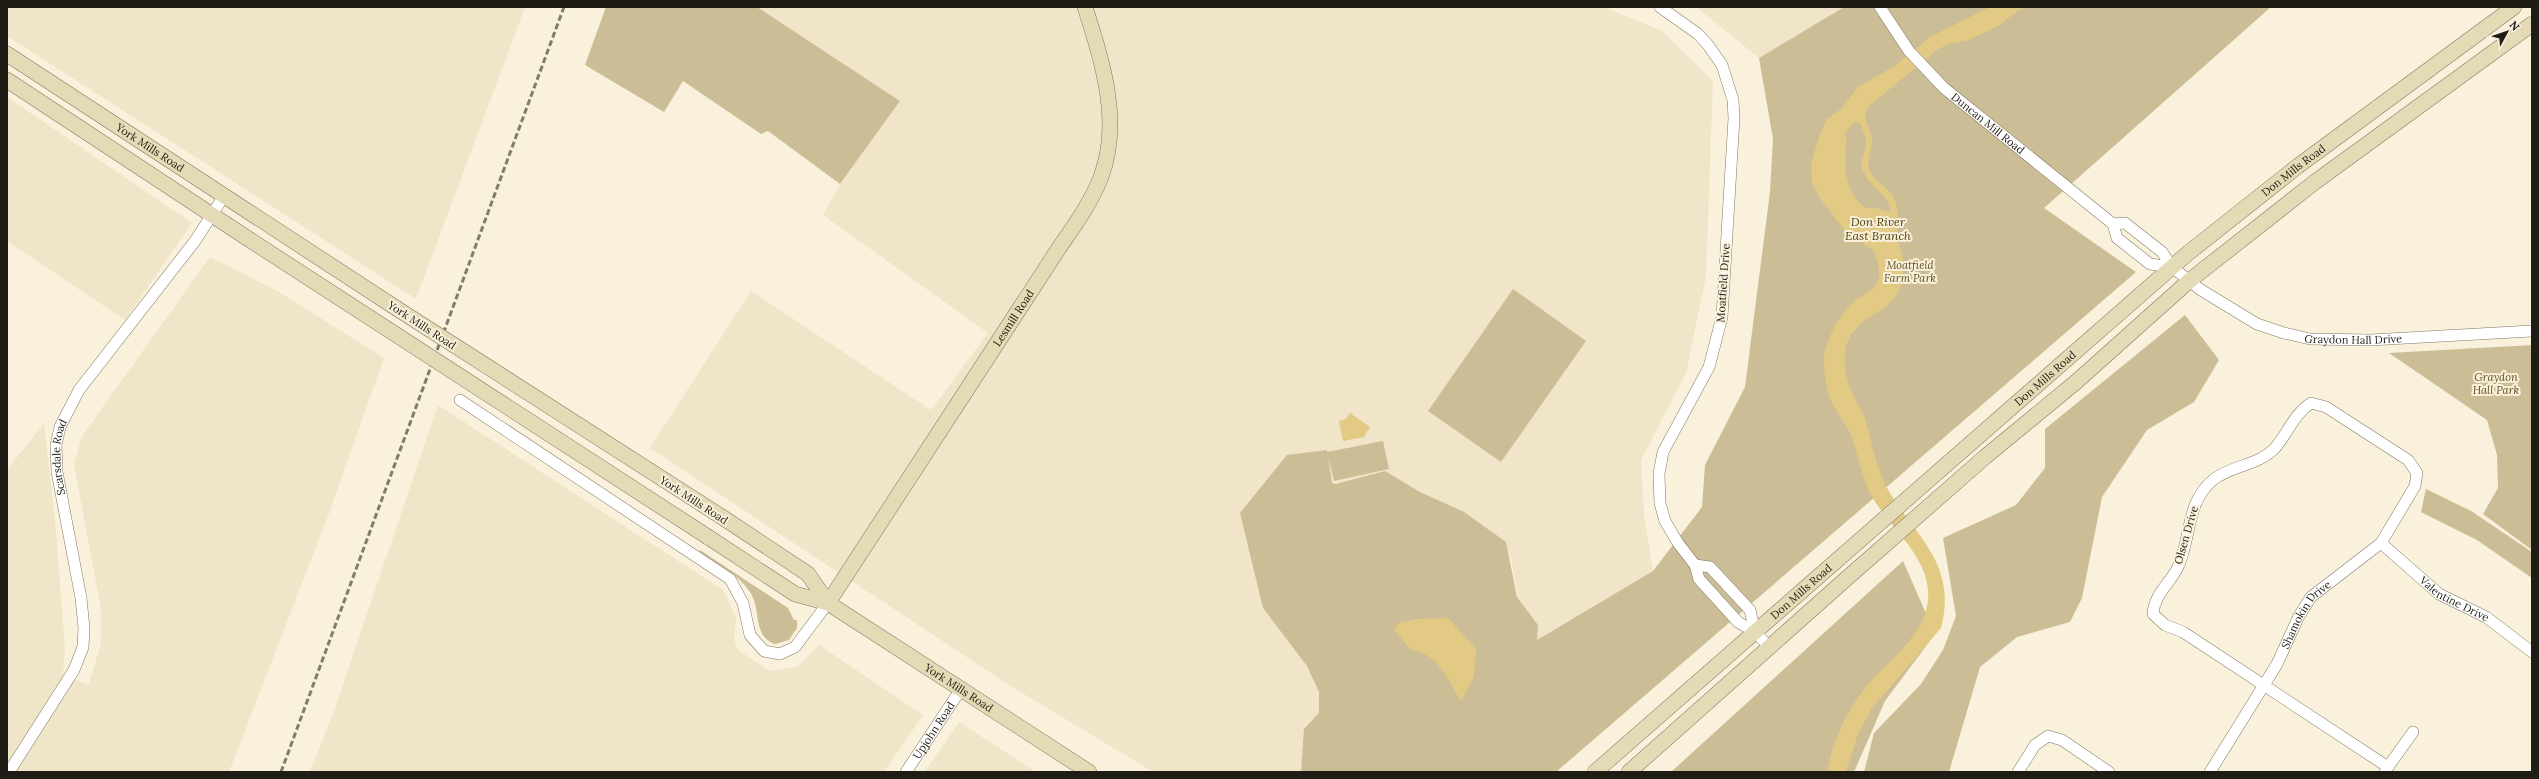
<svg xmlns="http://www.w3.org/2000/svg" width="2539" height="779" viewBox="0 0 2539 779" font-family="Lora,serif">
  <rect width="100%" height="100%" fill="#f9f1dc"/>
  <g fill="#f0e5c9">
    <polygon points="7,7 525,7 416,299 7,36"/>
    <polygon points="757,7 1604,7 1662,31 1713,81 1706,277 1686,373 1641,460 1644,514 1653,571 1537,640 1520,609 1510,553 1441,505 1333,701 1312,772 1153,772 1009,685 650,448 751,291 931,410 988,333 823,215 840,184 900,101"/>
    <polygon points="1696,7 1844,7 1759,58"/>
    <polygon points="7,97 192,223 125,320 7,241"/>
    <polygon points="210,257 279,292 384,358 328,516 229,772 7,772 7,470 44,423 55,520 65,649 63,675 89,685 101,643 101,609 74,464 82,436"/>
    <polygon points="438,405 723,590 736,617 734,639 738,650 770,671 797,667 819,645 923,715 884,772 310,772 335,708"/>
    <polygon points="959,722 1036,772 925,772"/>
  </g>
  <g fill="#cbbd95">
    <polygon points="606,7 757,7 900,101 840,184 768,131 761,134 683,81 664,112 585,65"/>
    <polygon points="1844,7 2271,7 2044,208 2136,272 1556,772 1301,772 1304,729 1319,713 1319,692 1307,666 1263,608 1240,513 1287,455 1327,450 1327,452 1383,441 1389,469 1334,481 1328,456 1332,483 1336,484 1385,471 1420,492 1464,512 1506,542 1517,597 1538,625 1537,640 1653,571 1702,507 1705,465 1745,387 1770,192 1773,139 1759,58"/>
    <polygon points="1513,289 1586,341 1501,462 1428,411"/>
    <polygon points="2185,315 2219,360 2194,402 2147,430 2102,497 2082,598 2070,622 2017,637 1980,667 1949,772 1864,772 1874,733 1921,684 1943,650 1956,616 1943,538 2016,505 2045,468 2045,429"/>
    <polygon points="2532,345 2532,550 2483,514 2498,488 2497,455 2487,420 2389,353"/>
    <polygon points="2426,489 2471,511 2532,552 2532,578 2477,540 2421,512"/>
    <path d="M700,550L788,608L794,620H797V628L789,640L775,644C752,636 762,610 750,592C738,574 717,564 699,552Z"/>
    <polygon points="1903,561 1935,634 1885,701 1854,772 1671,772"/>
  </g>
  <g fill="#e2c984" fill-rule="evenodd">
    <path d="M1990,7H2023L1998,26L1969,40L1952,43L1938,49L1868,107C1862,119 1870,126 1872,138C1873,149 1865,159 1870,171C1875,183 1890,187 1895,200C1899,211 1897,226 1898,236C1898,244 1902,252 1903,260C1908,314 1867,306 1849,339C1843,350 1844,366 1847,378C1850,393 1860,405 1865,419C1872,441 1876,467 1887,488C1915,537 1958,563 1941,628L1872,708L1858,734L1846,772H1827C1832,744 1845,714 1862,692C1884,663 1924,639 1928,600C1932,557 1888,528 1870,493C1861,475 1858,453 1850,433C1843,418 1829,404 1827,388C1825,379 1824,369 1824,361C1824,341 1841,312 1856,300C1867,292 1873,293 1879,278C1881,271 1876,258 1874,251L1846,232L1821,200L1812,183L1811,164L1820,134L1827,119L1841,109L1858,87L1893,67L1932,36ZM1854,122L1862,125C1862,131 1866,137 1866,143C1866,152 1860,159 1862,168C1867,186 1888,193 1891,211L1889,212L1876,208H1866C1844,192 1843,164 1847,139L1844,135Z"/>
    <polygon points="1350,413 1370,427 1364,437 1343,441 1339,421 1346,419"/>
    <path d="M1448,618L1476,649L1474,677L1461,701C1447,679 1439,654 1411,650L1394,630L1399,623L1418,619Z"/>
  </g>
  <g fill="none" stroke-linecap="round" stroke-linejoin="round">
    <g stroke="#7f7865" stroke-width="12">
      <g id="street">
        <polyline points="1660,7 1698,34 1708,45 1722,65 1733,100 1734,118 1722,317 1709,367 1663,452 1659,474 1660,503 1665,521 1678,543 1695,565 1699,579 1738,622 1755,632 1769,647"/>
        <path id="s1" d="M1880,7L1909,51L1944,88L2113,224L2117,238L2150,264L2172,267"/>
        <path id="s2" d="M2113,224L2125,223L2162,252L2172,267L2201,290L2257,324L2284,333L2310,339L2370,340L2532,331"/>
        <polyline points="460,400 730,579 743,603 750,635 764,651 780,654 795,647 828,603"/>
        <path id="s3" d="M2381,543L2439,594L2486,617L2532,652"/>
        <polyline points="1695,565 1710,567 1750,610 1755,632"/>
        <polyline points="2388,767 2413,732"/>
        <path id="s4" d="M9,772L74,670L83,647L84,628L81,598L57,472L56,445L60,427L79,390L195,241L224,196"/>
        <path id="s5" d="M906,772L961,689"/>
        <polyline points="2018,772 2035,745 2048,736 2062,740 2109,772"/>
        <path id="s6" d="M2210,772L2277,664L2299,616L2311,597L2381,543L2415,486L2417,473L2408,460L2326,407L2311,403C2294,414 2288,433 2275,448C2258,466 2231,465 2213,480C2185,503 2192,539 2177,569C2169,584 2154,595 2153,614L2165,625L2183,632L2388,767L2385,772"/>
      </g>
    </g>
    <g stroke="#7f7865" stroke-width="16">
      <g id="secondary">
        <path id="s7" d="M7,54L396,308"/>
        <polyline points="7,80 247,238"/>
        <polyline points="722,517 808,574 828,603"/>
        <path id="s8" d="M708,537L795,594L828,603L1089,772"/>
        <path id="s9" d="M828,603L1059,248C1074,226 1091,203 1101,177C1122,121 1102,61 1085,7"/>
        <path id="s10" d="M1595,772L2187,254L2298,166L2514,7"/>
        <polyline points="1629,772 1846,579 1985,457 2076,382 2189,281 2315,182 2532,24"/>
      </g>
    </g>
    <use href="#street" stroke="#fff" stroke-width="11"/>
    <use href="#secondary" stroke="#e4dab6" stroke-width="15"/>
    <polyline stroke="#817c6e" stroke-width="3" stroke-dasharray="6 3" stroke-linecap="butt" points="281,772 564,7"/>
    <g stroke="#7f7865" stroke-width="16" stroke-linecap="butt">
      <g id="secondary-bridge">
        <polyline points="247,238 708,537"/>
        <polyline points="396,308 722,517"/>
      </g>
    </g>
    <use href="#secondary-bridge" stroke="#e4dab6" stroke-width="15"/>
  </g>
  <g text-anchor="middle" stroke-width="4" stroke-linejoin="round" paint-order="stroke">
    <g font-size="11" fill="#1e1c14" stroke="#f9f1dc">
      <text dy="4" stroke="none"><textPath href="#s1" startOffset="160">Duncan Mill Road</textPath></text>
      <text dy="4" stroke="none"><textPath href="#s7" startOffset="171">York Mills Road</textPath></text>
      <text dy="4" stroke="none"><textPath href="#s10" startOffset="922">Don Mills Road</textPath></text>
      <text transform="translate(1723 283) rotate(-86)" y="4">Moatfield Drive</text>
      <text dy="4" stroke="none"><textPath href="#s9" startOffset="340">Lesmill Road</textPath></text>
      <text transform="translate(422 325) rotate(33)" y="4">York Mills Road</text>
      <text dy="4" stroke="none"><textPath href="#s2" startOffset="278">Graydon Hall Drive</textPath></text>
      <text dy="4" stroke="none"><textPath href="#s10" startOffset="598">Don Mills Road</textPath></text>
      <text dy="4" stroke="none"><textPath href="#s4" startOffset="338">Scarsdale Road</textPath></text>
      <text transform="translate(694 500) rotate(33)" y="4">York Mills Road</text>
      <text transform="translate(2186 535) rotate(-74)" y="4">Olsen Drive</text>
      <text dy="4" stroke="none"><textPath href="#s10" startOffset="274">Don Mills Road</textPath></text>
      <text dy="4" stroke="none"><textPath href="#s3" startOffset="93">Valentine Drive</textPath></text>
      <text dy="4" stroke="none"><textPath href="#s6" startOffset="185">Shamokin Drive</textPath></text>
      <text dy="4" stroke="none"><textPath href="#s8" startOffset="294">York Mills Road</textPath></text>
      <text dy="4" stroke="none"><textPath href="#s5" startOffset="50">Upjohn Road</textPath></text>
    </g>
    <g font-size="11" font-style="italic" fill="#61501c" stroke="#f9f1dc">
      <text x="1910" y="269">Moatfield<tspan x="1910" dy="13">Farm Park</tspan></text>
      <text x="2496" y="381">Graydon<tspan x="2496" dy="13">Hall Park</tspan></text>
    </g>
    <g font-size="12" font-style="italic" fill="#514007" stroke="#f9f1dc">
      <text x="1878" y="226">Don River<tspan x="1878" dy="14">East Branch</tspan></text>
    </g>
  </g>
  <rect width="2539" height="779" fill="none" stroke="#1e1c14" stroke-width="16"/>
  <g transform="translate(2507 32) rotate(50)" stroke="#f9f1dc" stroke-width="3" paint-order="stroke">
  <path d="M0-3L7 15L0 10L-7 15Z" fill="#1e1c14"/>
  <text y="-6" font-size="11" font-weight="bold" text-anchor="middle" fill="#1e1c14">N</text>
  </g>
</svg>
